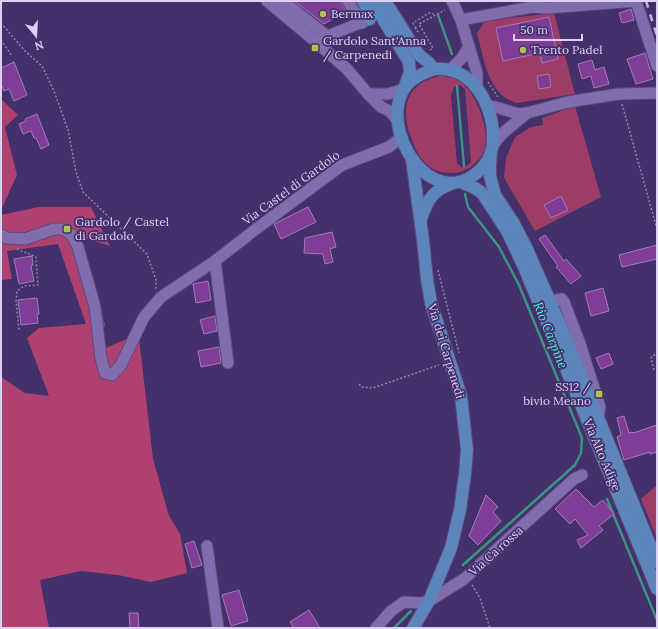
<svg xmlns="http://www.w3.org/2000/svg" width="658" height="629" viewBox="0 0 658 629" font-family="Lora,serif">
  <rect width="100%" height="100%" fill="#44306b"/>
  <g fill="#9d3d66" fill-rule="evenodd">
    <path d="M554,13L575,94L517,103C487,95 484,58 477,33L485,21Z"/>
    <path d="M441,76C447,77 454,77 459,81C475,91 486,121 486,140C486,151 480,160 472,166C460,175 441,176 429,166C420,160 415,148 411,138C400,108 406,82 441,76ZM460,85L465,89L471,162L467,166L461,167L457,163L451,96L454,87Z"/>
    <polygon points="575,106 601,197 535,231 504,178 506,158 515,137 531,127 543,125 542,118"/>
    <polygon points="657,485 657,539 641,499"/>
  </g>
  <g fill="#af4171">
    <polygon points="1,99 18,115 5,127 17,175 1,210"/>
    <polygon points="39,207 91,207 110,246 81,237 105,325 95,353 124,340 139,338 153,459 169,516 180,534 187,573 151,582 118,575 81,571 40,580 49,628 1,628 1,377 25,393 49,396 27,338 39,328 86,324 58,244 7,251 12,279 1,280 1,215"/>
  </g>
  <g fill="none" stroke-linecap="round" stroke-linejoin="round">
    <g stroke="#3b9582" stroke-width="2.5">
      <polyline points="438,15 452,54"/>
      <polyline points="457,86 464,166"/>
      <polyline points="607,499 657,620"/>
      <polyline points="463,565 575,465 581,453 582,438 519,285 499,247 468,207 465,194"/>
      <polyline points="394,628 411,611"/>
    </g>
  </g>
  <g fill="#803d97" stroke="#a57ab5">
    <polygon points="294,1 341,1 346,11 324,24"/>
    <polygon points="631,9 634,20 622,23 619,13"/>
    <polygon points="549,17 558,59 542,63 540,53 503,61 496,28"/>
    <polygon points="645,53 653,79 636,84 627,59"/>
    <polygon points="592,60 595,70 604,67 609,84 594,88 591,76 582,79 578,64"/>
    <polygon points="14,62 27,95 14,101 9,89 4,91 1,84 1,68"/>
    <polygon points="549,74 551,87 539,89 537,76"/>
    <polygon points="37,114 49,145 41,149 36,138 34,138 31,131 23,134 19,124 26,121 25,119"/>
    <polygon points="561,196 568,210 551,218 544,205"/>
    <polygon points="308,207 316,222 281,239 274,224"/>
    <polygon points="332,232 336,247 330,249 333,262 325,264 323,254 304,253 305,238"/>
    <polygon points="545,235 564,261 566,259 581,276 571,284 556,267 558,266 539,239"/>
    <polygon points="657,245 657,259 622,267 619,255"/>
    <polygon points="32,256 33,265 31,266 34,281 19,284 14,259"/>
    <polygon points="208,281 211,300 196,303 193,284"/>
    <polygon points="603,288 609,311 591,316 585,293"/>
    <polygon points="37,298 39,314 37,314 38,323 21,325 18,300"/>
    <polygon points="215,316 217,331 204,334 200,320"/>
    <polygon points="219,347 221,363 201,367 198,351"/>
    <polygon points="609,353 613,364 601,369 596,358"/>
    <polygon points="624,416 629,433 632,432 633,433 657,425 657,452 650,454 650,452 624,460 617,437 621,435 617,418"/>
    <polygon points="576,489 594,507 603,500 614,514 599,526 603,530 581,548 577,540 588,535 575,519 570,524 555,509"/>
    <polygon points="486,495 498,507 493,512 501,521 478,545 469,536"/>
    <polygon points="194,541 202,565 192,568 185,544"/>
    <polygon points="239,590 248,621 231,626 222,595"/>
    <polygon points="309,610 320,628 294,628 290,622"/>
    <polygon points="129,613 138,613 139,628 130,628"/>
  </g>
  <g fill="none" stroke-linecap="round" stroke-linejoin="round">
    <g stroke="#5c4a7d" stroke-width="13">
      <g id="minor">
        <polyline points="267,1 315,41 347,69 368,94 381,107 390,111 397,120"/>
        <polyline points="283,1 327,36"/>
        <polyline points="348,1 362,23"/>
        <polyline points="452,1 461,20 477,73 477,88"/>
        <polyline points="461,20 532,7 547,8 636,1 657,66"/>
        <polyline points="315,41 370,19"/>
        <polyline points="450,70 462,58 469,46"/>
        <polyline points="368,94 388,94 404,89"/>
        <polyline points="486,105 499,108 518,114 527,113 564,103 580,100 619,94 657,93"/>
        <polyline points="493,145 503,133 527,113"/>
        <polyline points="1,235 7,238 25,239 54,229 62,229 72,235 78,247 95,307 101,358 105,373 112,375 121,365 144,317 161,297 215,261 256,229 342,165 389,147 402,137"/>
        <polyline points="215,261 228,363"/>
        <polyline points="550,301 562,299 564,302 579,341 600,407 598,420"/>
        <polyline points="207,546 218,628"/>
        <polyline points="376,628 391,611 404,602 421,603 429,601 464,579 574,479 582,475"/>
      </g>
    </g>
    <g stroke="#5c4a7d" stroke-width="14">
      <g id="major">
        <polyline points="363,1 370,14 370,19"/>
        <polyline points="372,1 409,62 410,72 405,86"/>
        <polyline points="385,1 419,55 428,62 434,69"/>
        <path d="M434,69C473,65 495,107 493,142C492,155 485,167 474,175C424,211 371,114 412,80C419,75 426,72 434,69Z"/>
        <polyline points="491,152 490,166 490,176 495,195 513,222 526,247 562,329 657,562"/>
        <polyline points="412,160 423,240 427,279 431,303 461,396 467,450 465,474 460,510 451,548 429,601 413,628"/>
        <polyline points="460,182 475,188 482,193 507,231 524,267 657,589"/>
        <path d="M421,219C427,200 433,190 453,183"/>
      </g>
    </g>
    <g stroke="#8f81b0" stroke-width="1.5" stroke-dasharray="2 2" stroke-linecap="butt">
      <polyline points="1,23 25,51 42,66 54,91 68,130 76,172 83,192 147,254 156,280 156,289"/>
      <polyline points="416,28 413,23 429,13 434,14"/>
      <polyline points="415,29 416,28 419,34"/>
      <polyline points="1,40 12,56"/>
      <polyline points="430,50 433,48 419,24 445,10"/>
      <polyline points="488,82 498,97"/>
      <polyline points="622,104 657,229"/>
      <polyline points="17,249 36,257 38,285 24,286 17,291 16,300 19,331"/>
      <polyline points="438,270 459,353"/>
      <polyline points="654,370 651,358 652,356 657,354"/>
      <polyline points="359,384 362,387 373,388 439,365"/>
      <polyline points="472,585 480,598 490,628"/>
    </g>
    <use href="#minor" stroke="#806dae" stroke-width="11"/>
    <use href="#major" stroke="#5c85bb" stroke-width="12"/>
    <polyline stroke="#c0b5dd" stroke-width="2.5" stroke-dasharray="7 7" stroke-linecap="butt" points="646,1 657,36"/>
  </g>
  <g fill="#b2c34c" stroke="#44306b" stroke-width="1.5">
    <circle cx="323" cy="14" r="4"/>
    <rect x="311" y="44" width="8" height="8" rx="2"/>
    <circle cx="523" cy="50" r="4"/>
    <rect x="63" y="225" width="8" height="8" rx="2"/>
    <rect x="595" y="390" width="8" height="8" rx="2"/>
  </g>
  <g text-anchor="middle" stroke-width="3.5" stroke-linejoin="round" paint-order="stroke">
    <g font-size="12" fill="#dbd2f6" stroke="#44306b" text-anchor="start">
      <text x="331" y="18">Bermax</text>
      <text x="323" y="45">Gardolo Sant'Anna<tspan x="323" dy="14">/ Carpenedi</tspan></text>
      <text x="531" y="54">Trento Padel</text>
      <text x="75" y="226">Gardolo / Castel<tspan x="75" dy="14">di Gardolo</tspan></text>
      <text x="591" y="391" text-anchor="end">SS12 /<tspan x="591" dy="14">bivio Meano</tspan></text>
    </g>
    <g font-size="12" fill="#dbd2f6" stroke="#44306b">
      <text transform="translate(291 188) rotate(-36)" y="4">Via Castel di Gardolo</text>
      <text transform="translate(446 351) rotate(73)" y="4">Via dei Carpenedi</text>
      <text transform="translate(602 455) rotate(67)" y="4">Via Alto Adige</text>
      <text transform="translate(496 551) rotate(-42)" y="4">Via Ca rossa</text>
    </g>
    <g font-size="13" font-style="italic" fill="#4ef7d6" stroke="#44306b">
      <text transform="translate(551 335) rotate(68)" y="5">Rio Carpine</text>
    </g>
  </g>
  <rect width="658" height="629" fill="none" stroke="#dbd2f6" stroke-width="4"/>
  <g transform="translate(36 36) rotate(162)" stroke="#44306b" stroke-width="3" paint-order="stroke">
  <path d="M0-3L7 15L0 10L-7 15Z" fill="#dbd2f6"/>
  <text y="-6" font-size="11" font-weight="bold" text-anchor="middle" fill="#dbd2f6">N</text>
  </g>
  <path d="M514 34v6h68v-6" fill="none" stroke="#dbd2f6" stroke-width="2"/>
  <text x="520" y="34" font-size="12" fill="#dbd2f6" stroke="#44306b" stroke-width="3" paint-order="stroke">50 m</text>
</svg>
